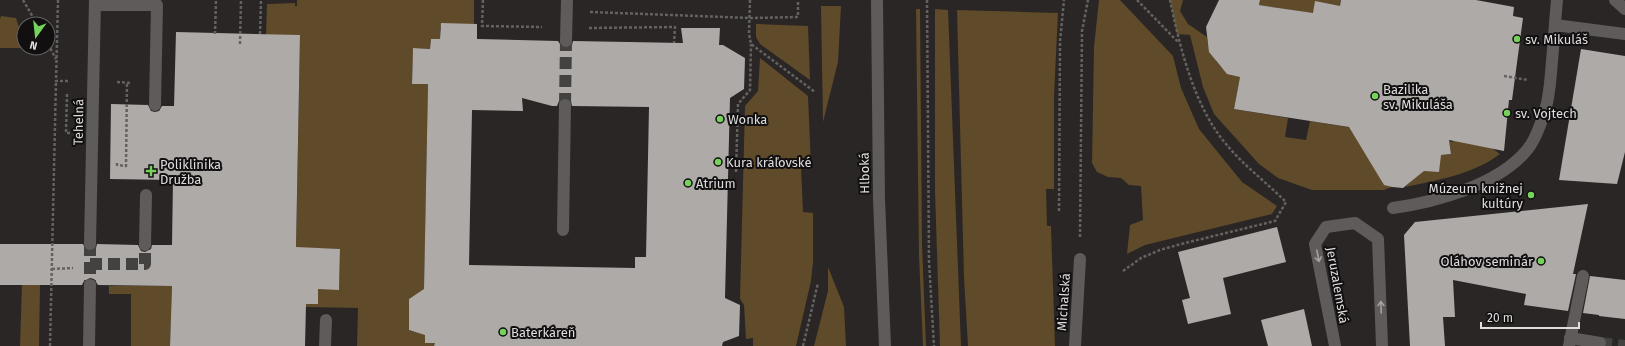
<svg xmlns="http://www.w3.org/2000/svg" width="1625" height="346" viewBox="0 0 1625 346" font-family="'Fira Sans',sans-serif">
  <rect width="100%" height="100%" fill="#292625"/>
  <g fill="#5f4a2a">
    <polygon points="297,0 474,0 474,25 442,25 440,28 440,39 431,39 430,49 413,48 412,84 428,84 424,296 414,296 410,298 409,327 410,331 425,332 425,342 435,343 434,346 357,346 358,308 306,307 306,304 318,304 318,296 306,289 339,289 340,249 306,248 296,250 300,35 266,35 267,4 295,3 295,6 297,6"/>
    <polygon points="1099,0 1120,0 1173,56 1181,88 1199,129 1242,182 1277,206 1272,214 1145,245 1127,254 1130,225 1143,220 1141,186 1129,185 1121,178 1108,177 1097,172 1092,163 1094,47"/>
    <polygon points="1170,0 1183,0 1180,11 1188,24 1207,37 1208,44 1220,43 1225,52 1216,61 1221,67 1240,77 1234,109 1288,118 1285,137 1306,140 1310,121 1385,133 1377,170 1383,184 1392,187 1384,190 1312,190 1278,178 1259,164 1214,114 1203,87 1190,35 1177,34"/>
    <polygon points="1260,0 1341,0 1338,18 1259,5"/>
    <polygon points="821,6 841,6 838,62 823,122"/>
    <polygon points="916,9 920,9 922,245 926,346 923,346 919,256"/>
    <polygon points="935,9 948,10 961,346 940,346 935,191"/>
    <polygon points="957,10 1058,13 1054,96 1054,189 1046,189 1047,226 1051,226 1055,346 968,346 964,278"/>
    <polygon points="1,16 16,18 24,43 24,48 0,48 0,19"/>
    <polygon points="756,24 808,26 810,80 760,44 756,37"/>
    <polygon points="760,58 808,96 811,166 801,167 803,212 813,213 813,262 811,281 796,346 753,346 753,338 746,339 744,305 740,299 745,106 758,91"/>
    <path d="M1455,132L1493,149L1500,154C1472,175 1437,180 1405,187L1421,173L1424,153L1443,155L1451,154L1449,141L1453,142Z"/>
    <polygon points="828,267 844,307 846,346 814,346 828,291"/>
    <polygon points="22,284 40,285 39,346 20,346"/>
    <polygon points="109,286 172,286 170,346 131,346 131,294 109,294"/>
  </g>
  <g fill="#aeaaa8" fill-rule="evenodd">
    <polygon points="1219,0 1260,0 1259,5 1313,13 1315,1 1340,6 1341,0 1476,0 1514,7 1513,16 1523,18 1512,100 1509,100 1504,151 1449,140 1451,154 1441,155 1439,172 1424,171 1403,188 1392,187 1384,185 1349,127 1234,109 1240,77 1227,74 1209,52 1206,27"/>
    <path d="M441,23L477,24V39L558,41L562,47L566,48L572,45L573,41L683,43L681,28H720L719,45H723L745,58L744,89L730,98L725,298L740,305L739,336L723,342L722,346H434L435,343H425V335L409,330V299L424,289L428,84H412L413,48L430,49L431,39H440ZM522,98L552,106H557L559,101L566,98L571,101L572,106L649,107L646,257H635V268L469,265L472,110L523,111Z"/>
    <polygon points="176,32 300,35 296,247 340,249 339,290 318,289 318,304 306,304 305,346 170,346 172,286 98,285 94,279 90,278 84,281 82,285 0,285 0,244 83,244 86,250 90,251 96,248 97,244 138,245 141,251 145,252 151,249 152,245 172,245 173,180 110,179 111,104 148,105 151,111 155,112 159,111 162,106 174,106"/>
    <polygon points="1581,49 1625,56 1625,152 1617,184 1559,180"/>
    <polygon points="1588,204 1573,274 1576,274 1568,311 1524,305 1526,294 1453,280 1455,317 1443,317 1445,346 1410,346 1404,235 1415,222"/>
    <polygon points="1277,227 1286,262 1223,278 1231,314 1188,324 1182,300 1190,298 1178,252"/>
    <polygon points="1590,276 1625,280 1625,319 1599,316 1599,315 1583,313"/>
    <polygon points="1304,309 1312,346 1268,346 1261,320"/>
  </g>
  <g fill="none" stroke-linecap="round" stroke-linejoin="round">
    <g stroke="#444141" stroke-width="12" stroke-dasharray="12 6" stroke-linecap="butt">
      <polyline points="565,105 566,41"/>
      <polyline points="90,244 90,285"/>
      <polyline points="90,264 145,264 145,245"/>
      <polyline points="1600,343 1625,346"/>
    </g>
    <g stroke="#646261" stroke-width="2.5" stroke-dasharray="3 2" stroke-linecap="butt">
      <polyline points="23,0 37,24"/>
      <polyline points="58,0 56,81 70,81"/>
      <polyline points="483,0 482,26 542,27"/>
      <polyline points="750,0 749,34 751,44 815,92"/>
      <polyline points="927,0 929,261 934,346"/>
      <polyline points="1137,0 1179,43"/>
      <polyline points="590,12 750,18 798,17 798,0"/>
      <polyline points="589,28 675,27 674,43"/>
      <polyline points="215,34 216,0"/>
      <polyline points="260,34 261,0"/>
      <polyline points="48,44 56,59"/>
      <polyline points="240,44 241,0"/>
      <polyline points="1504,76 1528,80"/>
      <polyline points="117,82 132,83"/>
      <polyline points="67,94 66,133 70,133"/>
      <polyline points="117,163 117,165 126,166 127,83"/>
      <polyline points="736,172 738,104 750,90 751,44"/>
      <polyline points="1059,211 1060,41 1064,0"/>
      <polyline points="1080,237 1082,31 1088,0"/>
      <polyline points="52,269 73,268"/>
      <path d="M1123,271L1141,258L1160,250L1181,244L1275,221L1286,202C1267,183 1242,164 1226,144C1194,106 1180,48 1170,0"/>
      <polyline points="50,346 56,81"/>
      <polyline points="803,346 818,283"/>
    </g>
    <g stroke="#5f5b5a" stroke-width="12">
      <polyline points="877,0 879,199 885,346"/>
      <polyline points="1615,0 1625,9"/>
      <polyline points="95,5 157,5 155,105"/>
      <polyline points="1555,25 1625,34"/>
      <polyline points="566,41 567,0"/>
      <path d="M1393,208C1436,202 1498,185 1527,150C1537,138 1543,118 1547,103C1550,89 1551,75 1552,61C1554,40 1555,20 1557,0"/>
      <polyline points="563,230 565,105"/>
      <polyline points="90,244 95,0"/>
      <polyline points="145,245 146,195"/>
      <polyline points="1570,338 1600,343"/>
      <polyline points="89,346 90,285"/>
      <polyline points="325,346 326,320"/>
      <polyline points="1075,346 1080,259"/>
      <polyline points="1335,346 1315,244 1326,227 1355,223 1378,239 1382,346"/>
      <polyline points="1569,346 1583,276"/>
    </g>
  </g>
  <defs><path id="oneway-shaft" d="M-6 0H5M1.5-3L5.5 0L1.5 3" fill="none" stroke-width="1.6" stroke-linecap="round" stroke-linejoin="round"/></defs>
  <g stroke="#a5a2a2">
    <use href="#oneway-shaft" transform="translate(1318 256) rotate(79)"/>
    <use href="#oneway-shaft" transform="translate(1381 307) rotate(-92)"/>
  </g>
  <g fill="#75d25b" stroke="#110f0f" stroke-width="1.5">
    <circle cx="1517" cy="39" r="4"/>
    <circle cx="1375" cy="96" r="4"/>
    <circle cx="1507" cy="113" r="4"/>
    <circle cx="720" cy="119" r="4"/>
    <circle cx="718" cy="162" r="4"/>
    <path d="M149 165h4v4h4v4h-4v4h-4v-4h-4v-4h4z"/>
    <circle cx="688" cy="183" r="4"/>
    <circle cx="1531" cy="195" r="4"/>
    <circle cx="1541" cy="261" r="4"/>
    <circle cx="503" cy="332" r="4"/>
  </g>
  <g text-anchor="middle" stroke-width="4" stroke-linejoin="round" paint-order="stroke">
    <g font-size="13" fill="#dfdddd" stroke="#110f0f" text-anchor="start">
      <text x="1525" y="44">sv. Mikuláš</text>
      <text x="1383" y="94">Bazilika<tspan x="1383" dy="15">sv. Mikuláša</tspan></text>
      <text x="1515" y="118">sv. Vojtech</text>
      <text x="728" y="124">Wonka</text>
      <text x="726" y="167">Kura kráľovské</text>
      <text x="160" y="169">Poliklinika<tspan x="160" dy="15">Družba</tspan></text>
      <text x="696" y="188">Atrium</text>
      <text x="1523" y="193" text-anchor="end">Múzeum knižnej<tspan x="1523" dy="15">kultúry</tspan></text>
      <text x="1533" y="266" text-anchor="end">Oláhov seminár</text>
      <text x="511" y="337">Baterkáreň</text>
    </g>
    <g font-size="13" fill="#dfdddd" stroke="#110f0f">
      <text transform="translate(78 122) rotate(-89)" y="5">Tehelná</text>
      <text transform="translate(864 173) rotate(-91)" y="5">Hlboká</text>
      <text transform="translate(1338 285) rotate(80)" y="5">Jeruzalemská</text>
      <text transform="translate(1063 302) rotate(-86)" y="5">Michalská</text>
    </g>
  </g>
  <g transform="translate(36 36) rotate(195)"><circle r="19" fill="#110f0f" stroke="#636161"/>
  <path d="M0-3L7 15L0 10L-7 15Z" fill="#75d25b"/>
  <text y="-6" font-size="11" font-weight="bold" text-anchor="middle" fill="#dfdddd">N</text>
  </g>
  <path d="M1481 322v6h98v-6" fill="none" stroke="#dfdddd" stroke-width="2"/>
  <text x="1487" y="322" font-size="12" fill="#dfdddd" stroke="#110f0f" stroke-width="3" paint-order="stroke">20 m</text>
</svg>
